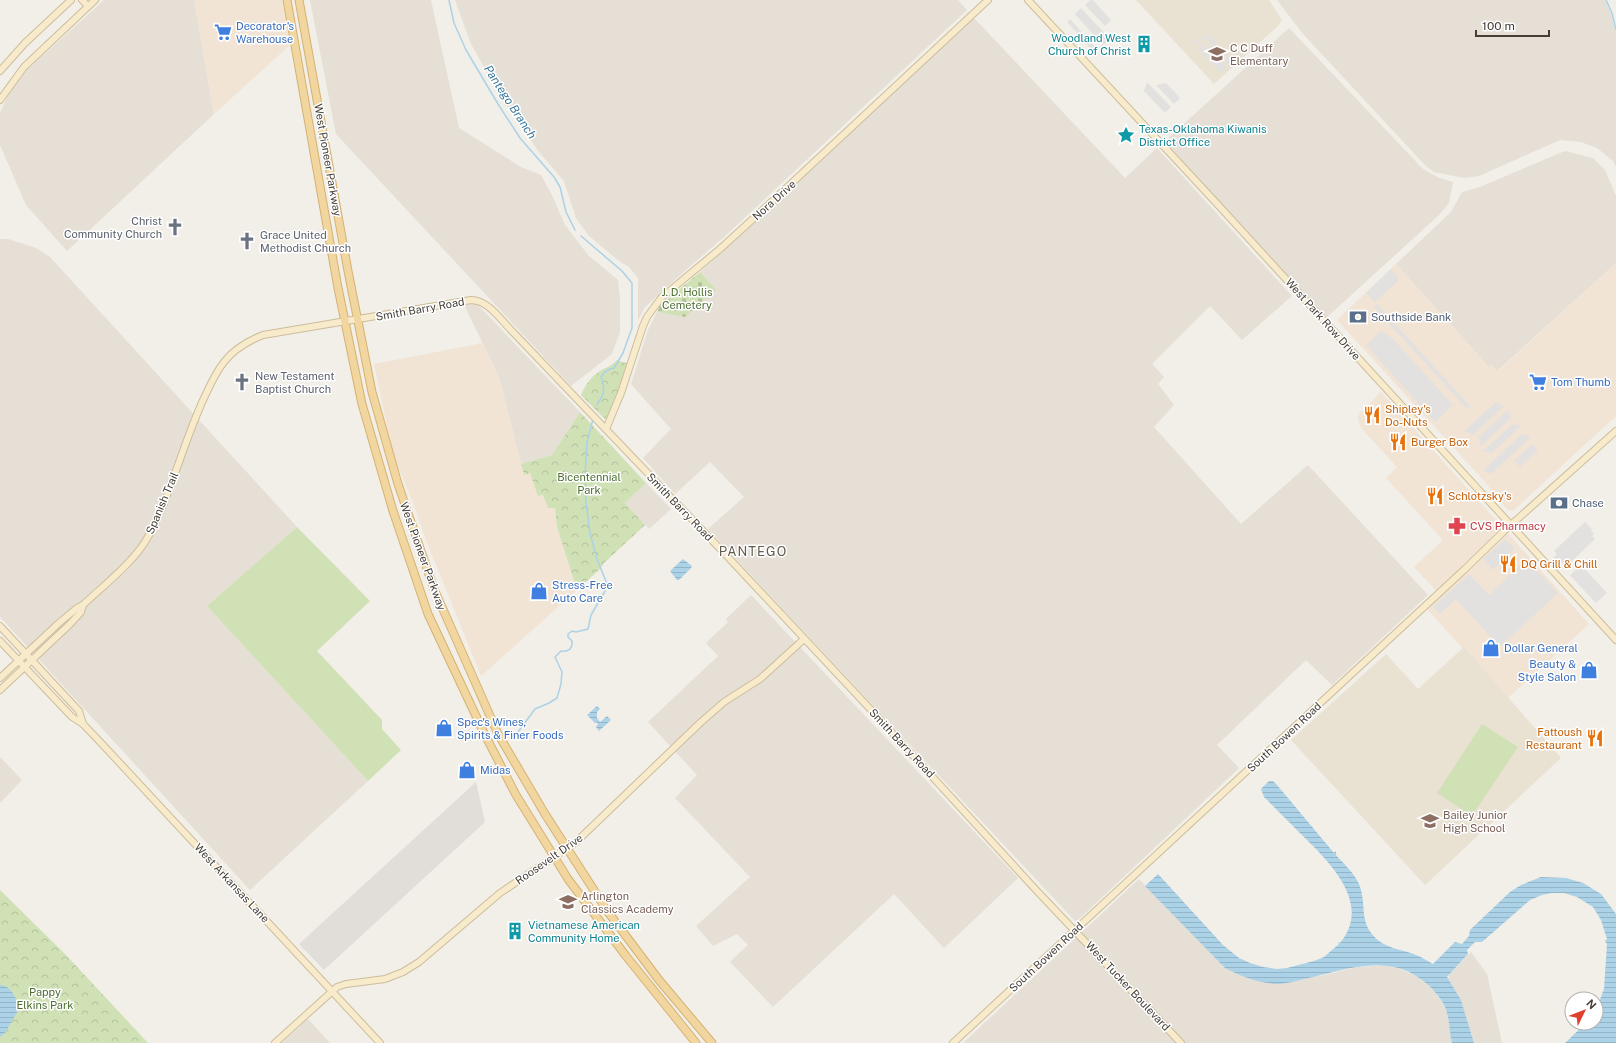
<svg xmlns="http://www.w3.org/2000/svg" width="1616" height="1043" viewBox="0 0 1616 1043" font-family="'Public Sans',sans-serif">
  <defs>
    <pattern id="cemetery-stones" width="16" height="16" patternUnits="userSpaceOnUse"><rect width="16" height="16" fill="#d0e1b5"/><path d="M2 7V4a2 2 0 0 1 4 0v3zM10 15v-3a2 2 0 0 1 4 0v3z" fill="#b4c29c"/></pattern>
    <pattern id="park-crowns" width="20" height="18" patternUnits="userSpaceOnUse"><rect width="20" height="18" fill="#d0e1b5"/><path d="M2 6a3 3 0 1 1 6 0M12 15a3 3 0 1 1 6 0" fill="none" stroke="#b4c29c"/></pattern>
    <pattern id="water-rules" width="6" height="5" patternUnits="userSpaceOnUse"><rect width="6" height="5" fill="#abd2e7"/><path d="M0 2.5h6" fill="none" stroke="#94b5c7"/></pattern>
  </defs>
  <rect width="100%" height="100%" fill="#f2eee8"/>
  <g fill="#e5dfd6">
    <polygon points="104,0 194,0 214,114 67,251 26,205 0,145 0,113 9,93 27,70"/>
    <polygon points="310,0 431,0 459,128 521,167 541,175 552,195 565,225 588,255 618,280 620,299 620,332 612,354 571,386 336,134"/>
    <polygon points="455,0 958,0 967,10 724,237 679,276 645,307 638,320 638,278 629,267 619,261 589,236 576,218 564,181 539,152 504,102 471,44"/>
    <polygon points="1277,0 1605,0 1611,13 1616,34 1616,167 1613,161 1597,148 1581,142 1560,140 1479,176 1465,178 1434,172 1424,164 1303,34"/>
    <polygon points="974,18 1125,178 1157,148 1292,296 1242,340 1210,306 1152,364 1164,377 1158,384 1174,405 1154,427 1241,524 1308,465 1428,595 1332,685 1306,660 1217,745 1239,768 1076,922 708,529 744,497 710,462 675,494 643,458 671,429 631,384 648,330 657,312 685,317 715,290 700,272"/>
    <polygon points="1289,28 1423,169 1439,178 1453,182 1449,203 1439,215 1325,319 1164,142"/>
    <polygon points="1565,151 1593,158 1605,170 1616,196 1616,263 1497,371 1489,367 1396,264 1451,212 1462,192 1480,187"/>
    <polygon points="0,239 8,239 36,248 50,257 297,527 207,606 368,781 250,890 0,617"/>
    <polygon points="474,303 480,307 580,412 552,455 521,464 499,377 464,305"/>
    <polygon points="646,483 671,509 649,529 625,503"/>
    <polygon points="751,595 1018,878 944,948 894,894 773,1007 730,962 748,945 737,934 713,946 696,926 750,877 675,798 697,775 648,722 718,656 706,643 728,622 726,619"/>
    <polygon points="0,757 22,780 0,803"/>
    <polygon points="1139,879 1225,968 1320,976 1358,967 1390,965 1417,976 1436,993 1444,1006 1448,1016 1452,1043 963,1043"/>
    <polygon points="1471,952 1487,974 1502,1043 1474,1043 1461,1000 1448,979 1450,974"/>
    <polygon points="308,1019 330,1043 282,1043"/>
  </g>
  <g fill="#f1e4d5">
    <polygon points="194,0 282,0 290,45 214,114"/>
    <polygon points="1616,263 1616,416 1513,511 1508,510 1485,482 1337,320 1396,264 1489,367 1492,365 1498,371"/>
    <polygon points="483,343 499,377 524,475 530,473 539,496 543,495 555,507 557,527 577,590 481,676 426,540 412,500 393,455 374,364"/>
    <polygon points="1381,392 1589,624 1508,698 1427,609 1441,596 1414,567 1443,540 1386,478 1397,467 1361,428 1358,419 1359,414"/>
  </g>
  <polygon fill="#e1ddd9" points="476,782 485,822 324,970 299,944"/>
  <g fill="#e9e2d3">
    <polygon points="1136,0 1269,0 1282,20 1279,25 1214,84"/>
    <polygon points="1464,647 1561,758 1425,885 1291,740 1386,654 1418,689"/>
  </g>
  <g fill="#d0e1b5">
    <polygon points="297,527 370,601 317,651 382,720 382,729 401,750 368,781 207,606"/>
    <polygon points="1482,724 1518,747 1472,816 1437,793"/>
  </g>
  <polygon fill="url(#cemetery-stones)" points="700,272 716,290 685,317 657,312 660,306"/>
  <g fill="url(#park-crowns)">
    <path d="M617,360L629,364L609,416L605,419L581,395C585,387 588,380 596,374C603,368 611,367 617,360Z"/>
    <polygon points="580,412 646,483 625,503 645,525 604,563 600,569 577,590 557,527 555,508 548,508 543,495 538,496 530,473 524,475 521,464 552,455"/>
    <polygon points="0,890 65,954 148,1043 0,1043"/>
  </g>
  <g fill="#e3e1df">
    <polygon points="1090,0 1093,0 1111,20 1105,26 1085,5"/>
    <polygon points="1081,8 1108,37 1107,42 1103,45 1075,14"/>
    <polygon points="1070,19 1097,49 1094,52 1067,22"/>
    <polygon points="1209,35 1233,62 1229,65 1205,37 1196,45 1195,43 1201,37"/>
    <polygon points="1204,43 1227,68 1221,73 1198,49"/>
    <polygon points="1147,82 1171,107 1165,113 1144,91"/>
    <polygon points="1166,83 1180,98 1174,104 1156,85"/>
    <polygon points="1391,269 1398,277 1397,278 1399,280 1375,302 1366,293"/>
    <polygon points="1377,304 1470,406 1467,409 1374,307"/>
    <polygon points="1381,331 1393,339 1453,405 1435,422 1366,345"/>
    <polygon points="1496,402 1504,406 1473,435 1464,431"/>
    <polygon points="1508,410 1511,418 1481,446 1478,437"/>
    <polygon points="1513,424 1521,426 1492,453 1483,451"/>
    <polygon points="1522,434 1531,437 1491,474 1483,470"/>
    <polygon points="1532,444 1538,450 1520,467 1514,461"/>
    <polygon points="1585,522 1592,529 1591,531 1594,534 1592,536 1595,539 1571,562 1567,558 1560,565 1553,558 1557,554 1554,551"/>
    <polygon points="1505,539 1515,549 1493,570 1483,559"/>
    <polygon points="1526,559 1558,593 1500,647 1456,599 1440,614 1433,607 1469,574 1489,595"/>
    <polygon points="1581,565 1607,593 1596,603 1570,575"/>
  </g>
  <g fill="url(#water-rules)">
    <polygon points="683,559 692,566 691,568 679,580 677,580 670,571"/>
    <polygon points="597,706 600,709 597,712 597,718 600,722 607,716 611,720 599,731 596,727 598,724 596,722 595,723 587,715"/>
    <path d="M1269,781H1273L1277,785L1334,853L1336,851V855C1344,864 1354,873 1359,884C1368,907 1357,923 1379,941C1390,949 1404,950 1416,955C1422,957 1427,961 1433,964L1455,942L1462,944L1469,936L1470,930L1510,892L1521,885L1541,877L1566,878L1583,883L1601,894L1616,914V1043H1565L1586,1023H1596V1010L1604,989L1607,944L1605,941L1607,939L1601,920L1593,907L1577,897L1564,893H1552L1542,895L1530,900L1482,942H1475L1467,950L1468,954L1447,977L1461,1000L1474,1043H1452C1449,1031 1450,1019 1445,1007C1440,996 1431,987 1422,980C1386,952 1343,971 1304,979C1297,981 1288,983 1280,984C1261,984 1242,977 1225,968L1145,886L1158,874L1223,945L1239,958L1250,963L1263,967L1277,969L1287,968L1314,961L1324,957L1339,944L1338,942L1340,943C1370,907 1336,869 1310,843C1295,828 1280,813 1264,797L1261,789Z"/>
    <path d="M0,985C12,986 15,997 20,1007L5,1033L0,1037Z"/>
  </g>
  <g fill="none" stroke-linecap="round" stroke-linejoin="round">
    <g stroke="#abd2e7" stroke-width="1.5">
      <polyline points="449,0 454,23 466,50 498,104 520,138 554,177 560,187 566,212 575,230"/>
      <polyline points="1606,0 1612,13 1616,30"/>
      <path d="M581,236L622,271L632,283V328L623,353L614,368C609,369 604,371 601,377C606,391 604,393 597,405"/>
      <path d="M515,736L535,709L549,703L557,698L561,684L562,672L555,657L561,651C568,652 573,649 572,641L568,637V634L572,631L576,632L588,629L591,615L605,591L607,584L597,559L590,533L586,502L585,477L587,442L593,419"/>
    </g>
    <g stroke="#ccbd9c" stroke-width="8">
      <g id="secondary">
        <polyline points="82,0 88,6"/>
        <polyline points="1028,0 1220,207 1616,640"/>
        <polyline points="0,71 25,43 71,0"/>
        <polyline points="0,100 24,67 95,0"/>
        <polyline points="606,429 621,393 643,326 647,317 661,298 720,249 766,207 988,0"/>
        <polyline points="0,626 79,711 83,724"/>
        <polyline points="0,641 72,717 83,724 103,745 380,1043"/>
        <path d="M0,678L59,623L77,608L83,605C103,586 135,561 148,537C172,493 183,442 205,396C210,385 216,372 224,362C234,349 248,341 263,335L471,300C488,300 500,319 511,330L726,555L874,713L1037,891L1181,1043"/>
        <polyline points="0,690 70,624 81,612 83,605"/>
        <polyline points="275,1043 337,987 346,984 385,979 403,972 419,962 500,893 575,843 700,723 724,702 760,679 804,639"/>
        <polyline points="953,1043 1465,569 1503,532 1616,431"/>
      </g>
    </g>
    <g stroke="#d5b272" stroke-width="9">
      <g id="primary">
        <polyline points="287,0 338,288 362,404 393,511 428,614 484,733 516,795 568,879 626,956 696,1043"/>
        <polyline points="299,0 348,271 372,392 398,484 434,589 498,734 545,814 608,912 659,980 712,1043"/>
      </g>
    </g>
    <use href="#secondary" stroke="#f8ebcb" stroke-width="6"/>
    <use href="#primary" stroke="#f2d6a0" stroke-width="7"/>
  </g>
  <defs>
    <g id="supermarket-bare" transform="scale(1.38)"><path d="M-6-5.5h2.5l.6 2H6L4.5 2H-2.5L-4.4-4H-6ZM-1.5 3.2a1.3 1.3 0 1 0 .1 0ZM3 3.2a1.3 1.3 0 1 0 .1 0Z" fill="#3f7fe0" stroke="#fff" stroke-width="2.5" paint-order="stroke"/></g>
    <g id="building-bare" transform="scale(1.38)"><path d="M-4-6H4V6H1V3H-1V6H-4ZM-2.5-4.3h1.7v1.8h-1.7ZM.8-4.3h1.7v1.8H.8ZM-2.5-1h1.7V.8h-1.7ZM.8-1h1.7V.8H.8Z" fill="#0f9aa8" stroke="#fff" stroke-width="2.5" paint-order="stroke"/></g>
    <g id="school-bare" transform="scale(1.38)"><path d="M0-5L7-2L0 1L-7-2ZM-4 1L0 2.5L4 1V4Q0 6-4 4Z" fill="#8d6e63" stroke="#fff" stroke-width="2.5" paint-order="stroke"/></g>
    <g id="sight-bare" transform="scale(1.38)"><path d="M0-6L1.8-2.2L6-1.7L2.9 1.2L3.7 5.4L0 3.3L-3.7 5.4L-2.9 1.2L-6-1.7L-1.8-2.2Z" fill="#0f9aa8" stroke="#fff" stroke-width="2.5" paint-order="stroke"/></g>
    <g id="church-bare" transform="scale(1.38)"><path d="M-1.2-6h2.4v3.5h3.3v2.4h-3.3V6h-2.4V-.1h-3.3v-2.4h3.3Z" fill="#6b7280" stroke="#fff" stroke-width="2.5" paint-order="stroke"/></g>
    <g id="bank-bare" transform="scale(1.38)"><path d="M-6-4H6V4H-6ZM0-2.3a2.3 2.3 0 1 0 0 4.6a2.3 2.3 0 1 0 0-4.6Z" fill="#5c6f8a" stroke="#fff" stroke-width="2.5" paint-order="stroke"/></g>
    <g id="restaurant-bare" transform="scale(1.38)"><path d="M-5-6h1v4h1v-4h1v4h1v-4h1v5L-1.5 .5V6h-2V.5L-5-1ZM5-6V6H3V1.5H1.5Q1.5-4 5-6Z" fill="#e8710a" stroke="#fff" stroke-width="2.5" paint-order="stroke"/></g>
    <g id="pharmacy-bare" transform="scale(1.38)"><path d="M-2-6h4v4h4v4h-4v4h-4v-4h-4v-4h4Z" fill="#e0444e" stroke="#fff" stroke-width="2.5" paint-order="stroke"/></g>
    <g id="shop-bare" transform="scale(1.38)"><path d="M-5-2.5h2.3a2.7 3.5 0 0 1 5.4 0H5L5.5 6h-11ZM-1.5-2.5h3a1.5 2.3 0 0 0-3 0Z" fill="#3f7fe0" stroke="#fff" stroke-width="2.5" paint-order="stroke"/></g>
  </defs>
  <g fill-rule="evenodd">
    <use href="#supermarket-bare" x="223" y="32"/>
    <use href="#building-bare" x="1144" y="44"/>
    <use href="#school-bare" x="1217" y="54"/>
    <use href="#sight-bare" x="1126" y="135"/>
    <use href="#church-bare" x="175" y="227"/>
    <use href="#church-bare" x="247" y="241"/>
    <use href="#bank-bare" x="1358" y="317"/>
    <use href="#church-bare" x="242" y="382"/>
    <use href="#supermarket-bare" x="1538" y="382"/>
    <use href="#restaurant-bare" x="1372" y="415"/>
    <use href="#restaurant-bare" x="1398" y="442"/>
    <use href="#restaurant-bare" x="1435" y="496"/>
    <use href="#bank-bare" x="1559" y="503"/>
    <use href="#pharmacy-bare" x="1457" y="526"/>
    <use href="#restaurant-bare" x="1508" y="564"/>
    <use href="#shop-bare" x="539" y="591"/>
    <use href="#shop-bare" x="1491" y="648"/>
    <use href="#shop-bare" x="1589" y="670"/>
    <use href="#shop-bare" x="444" y="728"/>
    <use href="#restaurant-bare" x="1595" y="738"/>
    <use href="#shop-bare" x="467" y="770"/>
    <use href="#school-bare" x="1430" y="821"/>
    <use href="#school-bare" x="568" y="902"/>
    <use href="#building-bare" x="515" y="931"/>
  </g>
  <g text-anchor="middle" stroke-width="3" stroke-linejoin="round" paint-order="stroke">
    <g font-size="11" fill="#366cbe" stroke="#fff" text-anchor="start">
      <text x="236" y="30">Decorator's<tspan x="236" dy="13">Warehouse</tspan></text>
      <text x="1551" y="386">Tom Thumb</text>
      <text x="552" y="589">Stress-Free<tspan x="552" dy="13">Auto Care</tspan></text>
      <text x="1504" y="652">Dollar General</text>
      <text x="1576" y="668" text-anchor="end">Beauty &amp;<tspan x="1576" dy="13">Style Salon</tspan></text>
      <text x="457" y="726">Spec's Wines,<tspan x="457" dy="13">Spirits &amp; Finer Foods</tspan></text>
      <text x="480" y="774">Midas</text>
    </g>
    <g font-size="11" fill="#0d838f" stroke="#fff" text-anchor="start">
      <text x="1131" y="42" text-anchor="end">Woodland West<tspan x="1131" dy="13">Church of Christ</tspan></text>
      <text x="1139" y="133">Texas-Oklahoma Kiwanis<tspan x="1139" dy="13">District Office</tspan></text>
      <text x="528" y="929">Vietnamese American<tspan x="528" dy="13">Community Home</tspan></text>
    </g>
    <g font-size="11" fill="#785e54" stroke="#fff" text-anchor="start">
      <text x="1230" y="52">C C Duff<tspan x="1230" dy="13">Elementary</tspan></text>
      <text x="1443" y="819">Bailey Junior<tspan x="1443" dy="13">High School</tspan></text>
      <text x="581" y="900">Arlington<tspan x="581" dy="13">Classics Academy</tspan></text>
    </g>
    <g font-size="11" fill="#443e37" stroke="#fff">
      <text transform="translate(328 160) rotate(80)" y="4">West Pioneer Parkway</text>
      <text transform="translate(774 200) rotate(-42)" y="4">Nora Drive</text>
      <text transform="translate(420 309) rotate(-10)" y="4">Smith Barry Road</text>
      <text transform="translate(1323 319) rotate(48)" y="4">West Park Row Drive</text>
      <text transform="translate(162 503) rotate(-67)" y="4">Spanish Trail</text>
      <text transform="translate(680 507) rotate(46)" y="4">Smith Barry Road</text>
      <text transform="translate(423 556) rotate(70)" y="4">West Pioneer Parkway</text>
      <text transform="translate(1284 737) rotate(-43)" y="4">South Bowen Road</text>
      <text transform="translate(902 743) rotate(47)" y="4">Smith Barry Road</text>
      <text transform="translate(549 859) rotate(-35)" y="4">Roosevelt Drive</text>
      <text transform="translate(232 883) rotate(47)" y="4">West Arkansas Lane</text>
      <text transform="translate(1046 957) rotate(-43)" y="4">South Bowen Road</text>
      <text transform="translate(1128 986) rotate(47)" y="4">West Tucker Boulevard</text>
    </g>
    <g font-size="11" fill="#5b616d" stroke="#fff" text-anchor="start">
      <text x="162" y="225" text-anchor="end">Christ<tspan x="162" dy="13">Community Church</tspan></text>
      <text x="260" y="239">Grace United<tspan x="260" dy="13">Methodist Church</tspan></text>
      <text x="255" y="380">New Testament<tspan x="255" dy="13">Baptist Church</tspan></text>
    </g>
    <g font-size="11" fill="#4c6f31" stroke="#fff">
      <text x="687" y="296">J. D. Hollis<tspan x="687" dy="13">Cemetery</tspan></text>
      <text x="589" y="481">Bicentennial<tspan x="589" dy="13">Park</tspan></text>
      <text x="45" y="996">Pappy<tspan x="45" dy="13">Elkins Park</tspan></text>
    </g>
    <g font-size="11" fill="#4e5e75" stroke="#fff" text-anchor="start">
      <text x="1371" y="321">Southside Bank</text>
      <text x="1572" y="507">Chase</text>
    </g>
    <g font-size="11" fill="#c56008" stroke="#fff" text-anchor="start">
      <text x="1385" y="413">Shipley's<tspan x="1385" dy="13">Do-Nuts</tspan></text>
      <text x="1411" y="446">Burger Box</text>
      <text x="1448" y="500">Schlotzsky's</text>
      <text x="1521" y="568">DQ Grill &amp; Chill</text>
      <text x="1582" y="736" text-anchor="end">Fattoush<tspan x="1582" dy="13">Restaurant</tspan></text>
    </g>
    <g font-size="11" fill="#be3a42" stroke="#fff" text-anchor="start">
      <text x="1470" y="530">CVS Pharmacy</text>
    </g>
    <g font-size="12" font-style="italic" fill="#3b799c" stroke="#fff">
      <text transform="translate(510 102) rotate(57)" y="4">Pantego Branch</text>
    </g>
    <g font-size="13" letter-spacing="1" fill="#655c50" stroke="#fff">
      <text x="753" y="556">PANTEGO</text>
    </g>
  </g>
  <g transform="translate(1584 1011) rotate(47)"><circle r="19" fill="#ffffff" stroke="#b4b2af"/>
  <path d="M0-3L7 15L0 10L-7 15Z" fill="#e04030"/>
  <text y="-6" font-size="11" font-weight="bold" text-anchor="middle" fill="#443e37">N</text>
  </g>
  <path d="M1476 30v6h73v-6" fill="none" stroke="#443e37" stroke-width="2"/>
  <text x="1482" y="30" font-size="12" fill="#443e37" stroke="#ffffff" stroke-width="3" paint-order="stroke">100 m</text>
</svg>
